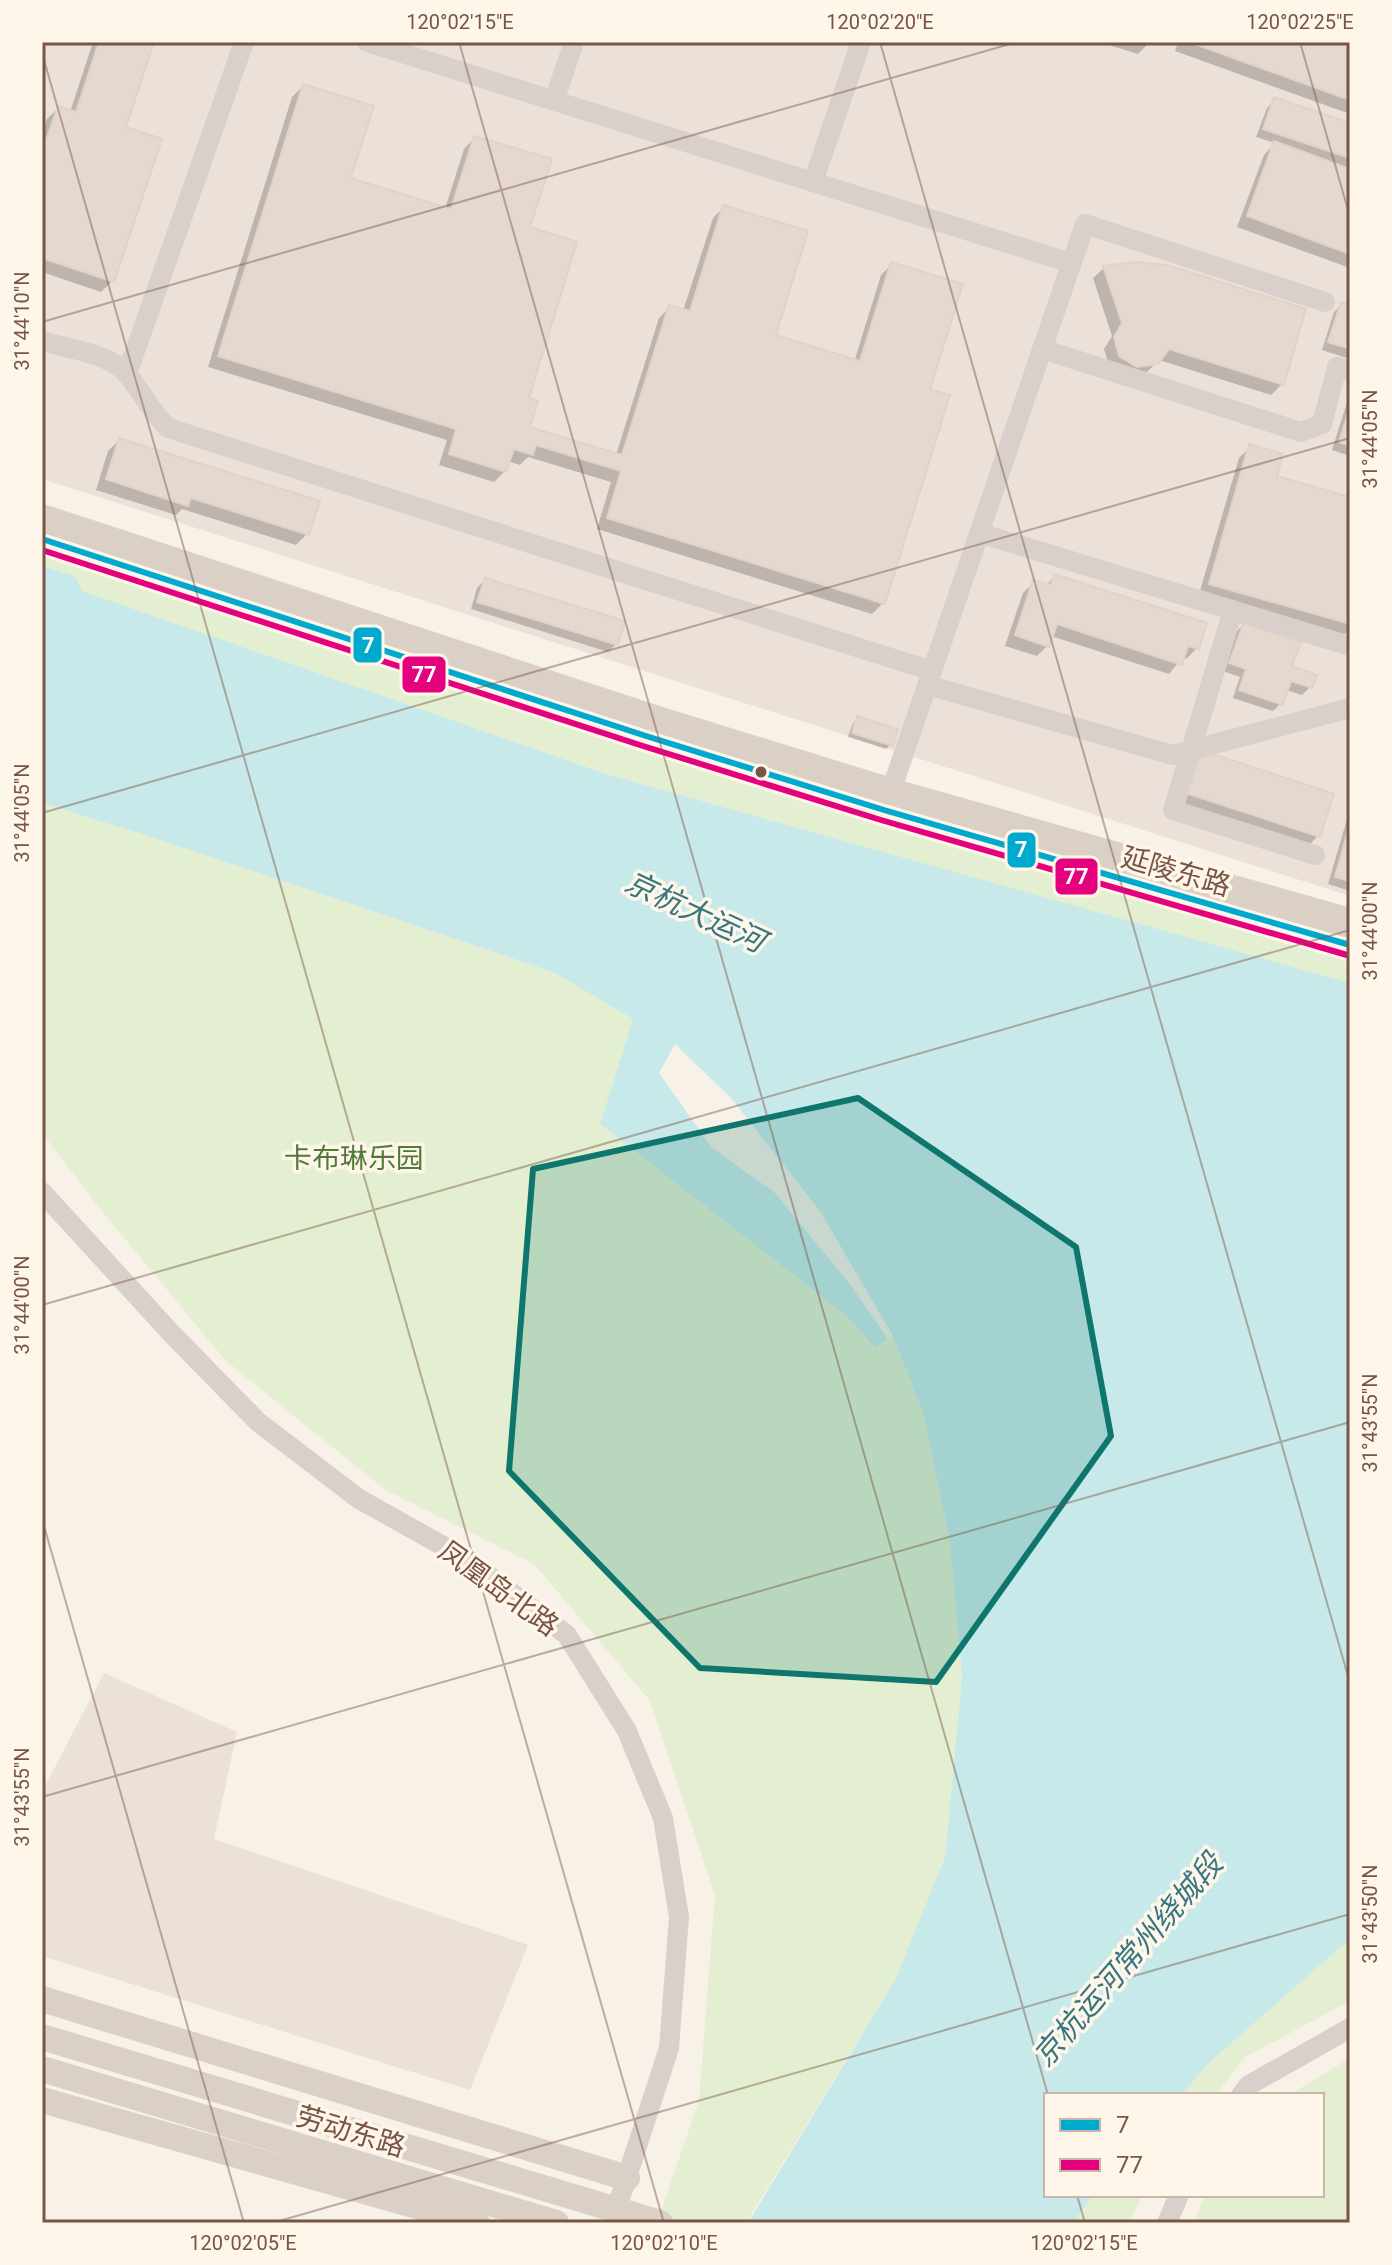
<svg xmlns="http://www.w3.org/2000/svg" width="1392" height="2265" viewBox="0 0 1392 2265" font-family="Roboto,'Noto Sans SC',sans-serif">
  <rect width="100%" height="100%" fill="#f8f1e7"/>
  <g fill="#ebe1d9">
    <polygon points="42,42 1350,42 1350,896 42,479"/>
    <polygon points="104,1673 237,1732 214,1839 528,1945 470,2090 42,1956 42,1792"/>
  </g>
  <g fill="#e4efd1">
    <polygon points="42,553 630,744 1350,953 1350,1006 623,783 42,586"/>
    <polygon points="42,803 145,835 553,972 634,1019 600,1124 848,1317 873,1348 893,1336 924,1415 950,1542 962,1676 945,1857 896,1978 746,2223 657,2223 699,2100 715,1895 650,1701 534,1564 384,1489 225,1360 101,1210 42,1133"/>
    <polygon points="1350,1939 1350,2001 1245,2057 1216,2095 1181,2095 1211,2061"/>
    <polygon points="1350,2058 1350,2223 1195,2223 1204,2195 1322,2195 1322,2095 1289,2095"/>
    <polygon points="1093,2195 1143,2195 1129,2223 1073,2223"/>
  </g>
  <polygon fill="#c8e9e9" points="42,566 75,576 82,591 609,775 1350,983 1350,1939 1211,2061 1181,2095 1046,2095 1046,2195 1093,2195 1073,2223 748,2223 896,1978 945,1857 962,1676 950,1542 924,1415 893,1336 820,1211 731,1098 675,1044 659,1073 712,1148 774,1192 849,1283 888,1339 874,1348 848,1317 600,1124 633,1019 553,972 145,835 42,803"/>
  <g fill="#0003">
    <polygon points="93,42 152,42 123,128 112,281 101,292 42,272 42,135 47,119 58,108 70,112"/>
    <polygon points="1099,42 1150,42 1138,54"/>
    <polygon points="1178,42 1350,42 1350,114 1175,51"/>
    <polygon points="303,86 349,179 445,209 464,149 474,138 528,229 527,428 616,455 659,318 670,307 683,311 713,218 724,207 773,337 854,362 881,275 892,264 928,390 883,603 872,614 597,529 611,482 528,457 520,465 508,461 505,471 494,482 439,465 447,440 208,367 292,97"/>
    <polygon points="1275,100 1350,125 1350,268 1237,227 1264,155 1275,143 1256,137 1267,108"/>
    <polygon points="1136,264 1282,384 1271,395 1159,360 1145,374 1109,366 1104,349 1112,336 1093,278 1104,268"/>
    <polygon points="1342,304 1350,307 1350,359 1322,350 1334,312"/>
    <polygon points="1350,393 1350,456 1332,450"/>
    <polygon points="119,440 307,534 296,545 182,509 176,515 96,490 108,451"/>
    <polygon points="1250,447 1274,477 1350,499 1350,629 1343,636 1199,594 1239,458"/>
    <polygon points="1055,576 1197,648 1186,659 1182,658 1169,674 1051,636 1048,645 1037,656 1005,646 1023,593 1034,582 1045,586"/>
    <polygon points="485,580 616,644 608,652 471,609 477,588"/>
    <polygon points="1244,624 1310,687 1302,695 1286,690 1281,703 1273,711 1233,698 1240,677 1223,671 1236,632"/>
    <polygon points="858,718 891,744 886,749 848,737 853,723"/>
    <polygon points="1187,772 1318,836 1307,847 1177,804"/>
    <polygon points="1350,809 1350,891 1328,884"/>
  </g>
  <g fill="#e5d8cf" stroke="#e1d3c9" stroke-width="2">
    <polygon points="99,42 154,42 126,127 162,139 114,282 42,258 42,152 58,106 76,112"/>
    <polygon points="1189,42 1350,42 1350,100"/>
    <polygon points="303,84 374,106 351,178 451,209 474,136 552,159 530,227 577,242 529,398 538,401 530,427 622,455 669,305 690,311 723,205 808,231 776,335 860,361 891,262 963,284 930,389 950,395 885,604 607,518 621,471 536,445 533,455 514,449 506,472 449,454 456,429 218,356"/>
    <polygon points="1274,97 1350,123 1350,158 1263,129"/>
    <polygon points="1274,141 1350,169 1350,254 1247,216"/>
    <polygon points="1136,262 1167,265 1306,309 1284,385 1169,349 1158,364 1137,367 1119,356 1114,337 1122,323 1103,266"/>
    <polygon points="1341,302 1350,305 1350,349 1328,342"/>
    <polygon points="1350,407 1350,446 1339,442"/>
    <polygon points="119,438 320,501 309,535 191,498 188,506 106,479"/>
    <polygon points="1249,444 1283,454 1277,476 1350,497 1350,624 1209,584"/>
    <polygon points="1054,574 1207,623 1199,649 1188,646 1182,665 1057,624 1049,647 1015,635 1033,580 1051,585"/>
    <polygon points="485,578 625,621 618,645 477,602"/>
    <polygon points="1244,622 1301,642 1292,666 1317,675 1312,688 1291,681 1283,705 1239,690 1246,669 1229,663"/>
    <polygon points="857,716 898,729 893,746 852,733"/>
    <polygon points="1213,754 1334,794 1320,837 1186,793 1198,759"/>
    <polygon points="1350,824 1350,881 1335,877"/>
  </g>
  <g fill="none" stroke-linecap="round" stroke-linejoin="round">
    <g stroke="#dad0cb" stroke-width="20">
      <polyline points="367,42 1071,263"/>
      <polyline points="554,101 574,42"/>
      <polyline points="813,182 861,42"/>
      <path d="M42,341C68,349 107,353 125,372C142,390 148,409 168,428L932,671"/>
      <polyline points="1042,349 1301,432 1322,424 1337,367 1350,371"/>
      <polyline points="127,374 244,42"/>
      <polyline points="979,533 1350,646"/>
      <polyline points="1233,610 1173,810 1315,855"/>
      <polyline points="927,685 1173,755 1350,708"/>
      <polyline points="891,791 1085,224 1325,302"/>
      <polyline points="42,1192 171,1333 258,1422 359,1499 470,1561 567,1635 627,1731 663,1818 679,1917 669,2048 612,2223"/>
      <polyline points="1241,2095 1249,2085 1350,2028"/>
      <polyline points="1167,2223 1179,2195"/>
    </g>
    <g stroke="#dbd0c6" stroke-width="26">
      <polyline points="42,517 658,719 891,791 1350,921"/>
      <polyline points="42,539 646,736 884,810 1350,945"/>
      <polyline points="42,1999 627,2178"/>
      <polyline points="42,2037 660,2223"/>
      <polyline points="42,2069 556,2223"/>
      <polyline points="42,2100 477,2223"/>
    </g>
    <g stroke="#fff6ea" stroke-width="12">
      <polyline id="bus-1" points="42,539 646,736 884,810 1350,945"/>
    </g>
    <g stroke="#fff6ea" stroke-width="12">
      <polyline id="bus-2" points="42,550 643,746 881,820 1347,955"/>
    </g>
    <use href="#bus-1" stroke="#00a9ce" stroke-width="6"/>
    <use href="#bus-2" stroke="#e5007d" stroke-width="6"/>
  </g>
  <path fill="#0f766e" fill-opacity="0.2" stroke="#0f766e" stroke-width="6" stroke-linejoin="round" d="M858,1098L1076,1247L1111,1436L936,1682L700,1668L509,1471L533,1169Z"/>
  <path fill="none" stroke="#785545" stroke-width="2" stroke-opacity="0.45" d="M459,42L1048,2095M880,42L1350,1683M1300,42L1350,217M42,53L664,2223M42,322L1017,42M42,813L1350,438M42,1305L1350,930M42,1519L244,2223M42,1797L1350,1422M1077,2195L1085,2223M272,2223L1350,1914"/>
  <circle fill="#785545" stroke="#fff6ea" stroke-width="3" cx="761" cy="772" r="7"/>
  <g text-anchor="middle" stroke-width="7" stroke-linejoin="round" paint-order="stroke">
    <g font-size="28" fill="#785545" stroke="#fff6ea">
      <text transform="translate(1176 871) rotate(16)" y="10">延陵东路</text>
      <text transform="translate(499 1588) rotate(36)" y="10">凤凰岛北路</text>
      <text transform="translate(351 2131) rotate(17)" y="10">劳动东路</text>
    </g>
    <g font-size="28" fill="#4f7a3a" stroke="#fff6ea">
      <text x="354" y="1168">卡布琳乐园</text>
    </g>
    <g font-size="30" font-style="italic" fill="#377780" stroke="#fff6ea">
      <text transform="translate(695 912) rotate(25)" y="10">京杭大运河</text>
      <text transform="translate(1128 1960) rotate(-49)" y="10">京杭运河常州绕城段</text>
    </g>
  </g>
  <g stroke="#fff6ea" stroke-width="3">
    <rect x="352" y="626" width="31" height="38" rx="8" fill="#00a9ce"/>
    <rect x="401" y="655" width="46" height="39" rx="8" fill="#e5007d"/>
    <rect x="1006" y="831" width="31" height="38" rx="8" fill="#00a9ce"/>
    <rect x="1054" y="857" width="45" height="39" rx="8" fill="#e5007d"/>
  </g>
  <g font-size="22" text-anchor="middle" font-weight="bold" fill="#fff">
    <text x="368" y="653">7</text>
    <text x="424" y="682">77</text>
    <text x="1021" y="857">7</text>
    <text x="1076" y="884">77</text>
  </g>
  <rect width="1392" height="2265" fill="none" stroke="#fff6ea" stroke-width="88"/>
  <rect x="1044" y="2093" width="280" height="104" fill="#fff6ea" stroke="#c9b6a8" stroke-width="2"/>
  <rect x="1060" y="2119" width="40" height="12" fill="#00a9ce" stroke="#c9b6a8" stroke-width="2"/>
  <text x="1116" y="2133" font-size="24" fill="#785545">7</text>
  <rect x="1060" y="2159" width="40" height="12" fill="#e5007d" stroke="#c9b6a8" stroke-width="2"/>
  <text x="1116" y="2173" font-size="24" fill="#785545">77</text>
  <rect x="44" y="44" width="1304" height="2177" fill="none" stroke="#785545" stroke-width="3"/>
  <g font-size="20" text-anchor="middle" fill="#785545">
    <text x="460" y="29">120°02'15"E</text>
    <text x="880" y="29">120°02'20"E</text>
    <text x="1300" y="29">120°02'25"E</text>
    <text transform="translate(22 321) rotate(-90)" y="7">31°44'10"N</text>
    <text transform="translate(1370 439) rotate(-90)" y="7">31°44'05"N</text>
    <text transform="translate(22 813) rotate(-90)" y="7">31°44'05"N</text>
    <text transform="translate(1370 931) rotate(-90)" y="7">31°44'00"N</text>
    <text transform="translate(22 1305) rotate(-90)" y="7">31°44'00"N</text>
    <text transform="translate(1370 1423) rotate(-90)" y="7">31°43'55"N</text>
    <text transform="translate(22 1797) rotate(-90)" y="7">31°43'55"N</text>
    <text transform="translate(1370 1914) rotate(-90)" y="7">31°43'50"N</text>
    <text x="243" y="2250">120°02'05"E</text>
    <text x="664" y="2250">120°02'10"E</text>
    <text x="1084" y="2250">120°02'15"E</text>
  </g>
</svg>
